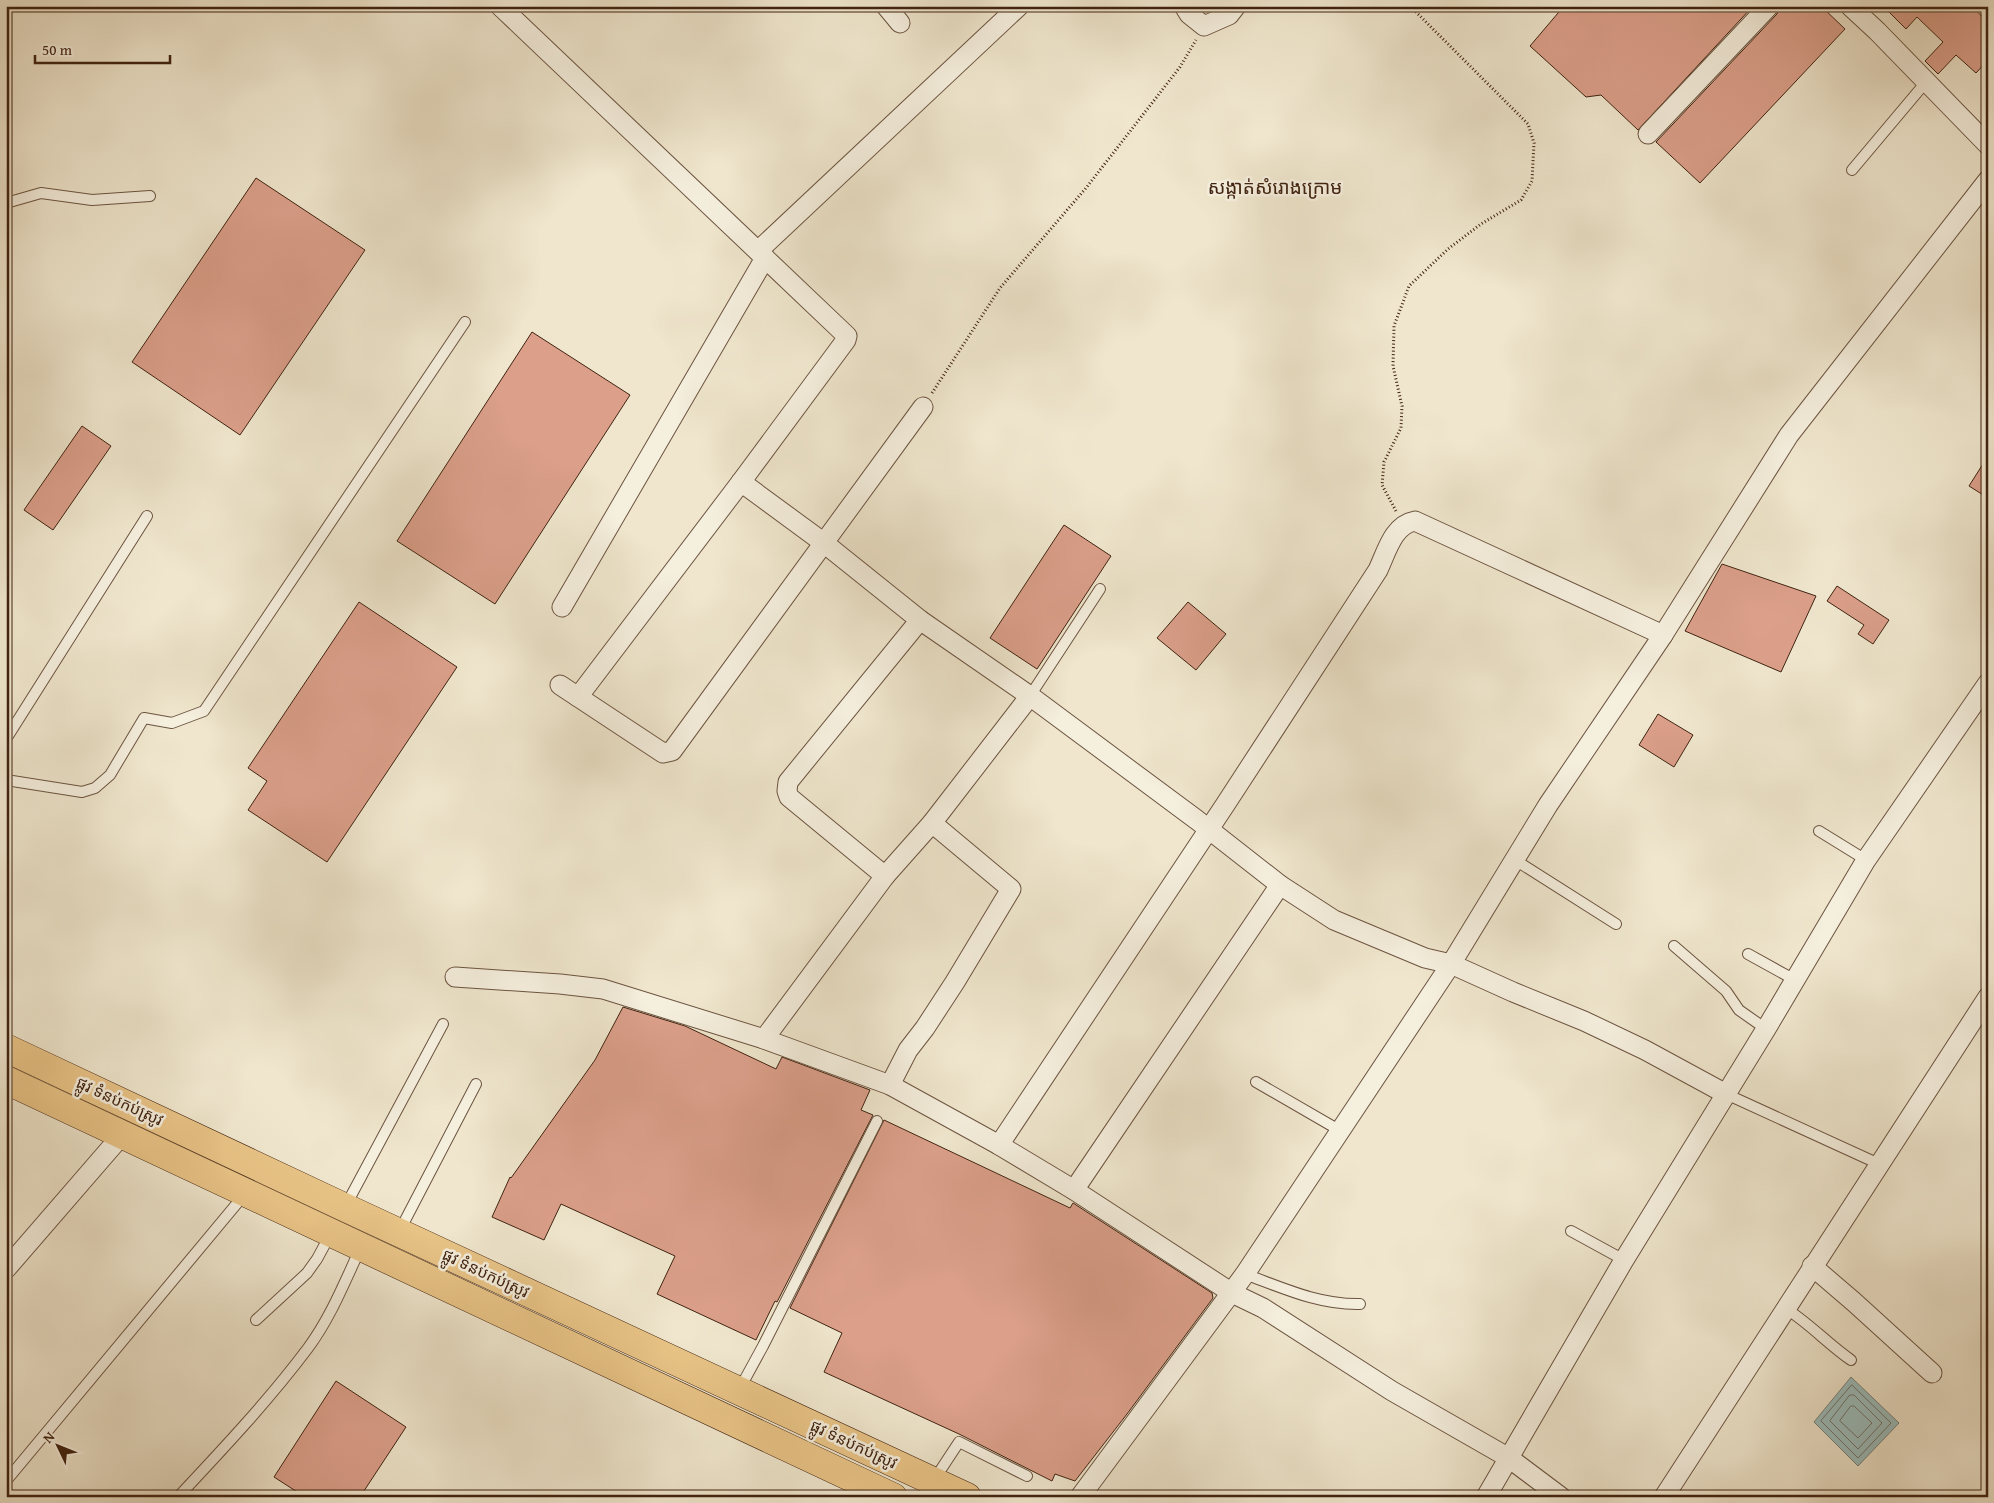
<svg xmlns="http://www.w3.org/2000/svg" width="1994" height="1503" viewBox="0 0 1994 1503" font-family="'Gentium Book Plus','Noto Sans Khmer',serif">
  <rect width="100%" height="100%" fill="#efe6cd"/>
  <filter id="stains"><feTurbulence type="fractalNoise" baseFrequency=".004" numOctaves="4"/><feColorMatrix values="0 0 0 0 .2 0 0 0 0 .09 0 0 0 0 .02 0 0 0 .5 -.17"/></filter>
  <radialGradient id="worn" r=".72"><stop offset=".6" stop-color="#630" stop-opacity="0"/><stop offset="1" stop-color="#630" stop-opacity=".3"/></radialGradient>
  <polygon fill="#9bbebe" stroke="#778079" points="1851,1377 1899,1423 1858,1466 1814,1422"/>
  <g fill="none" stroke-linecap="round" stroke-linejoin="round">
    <g stroke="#6e7068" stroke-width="1">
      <polygon points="1852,1385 1891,1423 1858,1458 1821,1421"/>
      <polygon points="1850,1395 1854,1395 1882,1423 1858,1449 1830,1421"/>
      <polygon points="1851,1406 1854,1406 1872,1423 1858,1438 1840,1421"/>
    </g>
  </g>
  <g fill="#db9f8a" stroke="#402311">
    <polygon points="1564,6 1753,6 1638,130 1601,95 1586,97 1530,46"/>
    <polygon points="1780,6 1821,6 1845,29 1700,183 1656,142 1777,14"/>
    <polygon points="1883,6 1971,6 1988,22 1988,60 1976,73 1956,55 1938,74 1925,61 1943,42 1917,17 1906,29"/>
    <polygon points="256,178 365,250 240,435 132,362"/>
    <polygon points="532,332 630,395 495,604 397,541"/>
    <polygon points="82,426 111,446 53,530 24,510"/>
    <polygon points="1988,456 1988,498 1969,486"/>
    <polygon points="1064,525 1111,556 1037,669 990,638"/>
    <polygon points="1722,564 1816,596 1781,672 1685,631"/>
    <polygon points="1837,586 1889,620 1873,644 1858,634 1864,625 1827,601"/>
    <polygon points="359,602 457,667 327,862 248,810 267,781 248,768"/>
    <polygon points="1188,602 1226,634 1196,670 1157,638"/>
    <polygon points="1658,714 1693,735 1674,767 1639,745"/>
    <polygon points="623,1007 685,1026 776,1069 782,1057 870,1090 861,1110 873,1115 777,1302 775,1301 756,1340 657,1294 675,1256 561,1204 544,1240 492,1217 510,1177 511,1178 595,1060"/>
    <polygon points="884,1120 1070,1208 1073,1203 1212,1293 1213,1298 1127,1414 1075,1481 1055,1474 1052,1481 959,1434 824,1372 842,1333 790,1308"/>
    <polygon points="336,1381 406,1427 360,1497 305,1497 274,1477"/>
  </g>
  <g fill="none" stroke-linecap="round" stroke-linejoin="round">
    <g stroke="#6c5440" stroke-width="12">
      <g id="lane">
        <polyline points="1852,170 1926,82"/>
        <polyline points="6,203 41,193 92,200 150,196"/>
        <polyline points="1030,696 1100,589"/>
        <polyline points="6,739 147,516"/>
        <polyline points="6,780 82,792 95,788 110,775 144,718 172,723 204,711 465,322"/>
        <polyline points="1819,831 1866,860"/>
        <polyline points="1515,860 1616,924"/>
        <polyline points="1674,946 1726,991 1739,1010 1766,1029"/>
        <polyline points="1748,954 1795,980"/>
        <polyline points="1256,1082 1339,1130"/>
        <polyline points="1726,1094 1879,1164"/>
        <polyline points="345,1207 443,1024"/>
        <polyline points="1571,1231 1624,1260"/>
        <polyline points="399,1232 476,1084"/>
        <path d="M1245,1274C1283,1288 1319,1305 1360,1304"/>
        <path d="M1785,1308C1809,1323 1828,1344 1851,1360"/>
        <polyline points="256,1320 307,1273 317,1259 330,1235"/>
        <polyline points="739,1390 763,1346 877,1121"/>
        <polyline points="934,1480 959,1442 1027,1476"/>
        <polyline points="6,1481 244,1195"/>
        <path d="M178,1497C223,1449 269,1400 308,1348C331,1317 345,1281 361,1247"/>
      </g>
    </g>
    <g stroke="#6c5440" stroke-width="21">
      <g id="street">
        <polyline points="500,6 847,336 846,340 741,482 578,697"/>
        <polyline points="886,6 900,23"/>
        <polyline points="1184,6 1189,14 1204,26 1229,15 1236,6"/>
        <polyline points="1850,6 1877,31 1988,145"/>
        <polyline points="1648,134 1769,6"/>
        <polyline points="758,251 1019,6"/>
        <polyline points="741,482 824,543 920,620 1030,696 1197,820 1280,885 1334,920 1425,958 1451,964 1513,992 1584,1021 1645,1050 1726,1094"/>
        <polyline points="562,607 765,258"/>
        <polyline points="560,685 663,753 672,751 923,407"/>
        <polyline points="885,876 789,797 787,791 788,782 920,620"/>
        <polyline points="455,977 560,984 603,989 764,1039 890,1085 999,1145 1074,1190 1232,1293 1263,1308 1392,1391 1509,1458 1561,1497"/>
        <polyline points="764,1039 885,876 932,823 1030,696"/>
        <polyline points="890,1085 908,1050 925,1028 955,982 1011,889 932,823"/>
        <path d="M999,1145L1225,805L1378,570C1387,551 1393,525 1415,521L1663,635"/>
        <polyline points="1074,1190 1280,885"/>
        <polyline points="1812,1266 1854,1302 1932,1373"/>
        <polyline points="6,1269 122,1135"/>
        <polyline points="1080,1497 1245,1274 1451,964 1548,805 1663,635 1789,435 1988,180"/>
        <polyline points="1486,1497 1624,1260 1766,1029 1866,860 1988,683"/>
        <polyline points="1664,1497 1988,997"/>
      </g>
    </g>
    <g stroke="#402311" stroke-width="29">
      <g id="primary">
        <polyline points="6,1048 344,1207 967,1497"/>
        <polyline points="6,1080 893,1497"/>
      </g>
    </g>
    <g stroke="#402311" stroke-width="3" stroke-dasharray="1 2.5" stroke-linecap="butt">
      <polyline points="932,393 1000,288 1086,188 1180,67 1196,40"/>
      <polyline points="1396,511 1382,485 1384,462 1401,428 1402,406 1393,366 1394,326 1409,286 1448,249 1481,224 1521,200 1532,181 1534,143 1528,124 1410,6"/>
    </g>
    <use href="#lane" stroke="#f5efde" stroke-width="10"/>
    <use href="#street" stroke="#f5efde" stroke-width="19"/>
    <use href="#primary" stroke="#e8c386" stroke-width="28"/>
  </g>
  <g text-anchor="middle" stroke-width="5" stroke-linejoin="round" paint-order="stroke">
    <g font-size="16" fill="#402311" stroke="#f5efde">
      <text transform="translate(120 1101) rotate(25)" y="6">ផ្លូវ ទំនប់កប់ស្រូវ</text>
      <text transform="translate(486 1273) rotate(25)" y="6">ផ្លូវ ទំនប់កប់ស្រូវ</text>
      <text transform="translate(854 1444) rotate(25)" y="6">ផ្លូវ ទំនប់កប់ស្រូវ</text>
    </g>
    <g font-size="19" fill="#402311" stroke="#f5efde">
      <text x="1275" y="194">សង្កាត់សំរោងក្រោម</text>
    </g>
  </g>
  <rect width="1994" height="1503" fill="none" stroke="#efe6cd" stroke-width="25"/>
  <rect x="8" y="8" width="1979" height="1488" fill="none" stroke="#402311" stroke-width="2.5"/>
  <rect x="12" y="12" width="1969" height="1478" fill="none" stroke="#402311"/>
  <g transform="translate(58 1446) rotate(313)" stroke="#f5efde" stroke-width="4" paint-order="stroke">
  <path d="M0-4L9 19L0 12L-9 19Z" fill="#402311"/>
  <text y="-8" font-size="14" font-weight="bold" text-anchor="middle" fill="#402311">N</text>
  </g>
  <path d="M35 55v8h135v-8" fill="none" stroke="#402311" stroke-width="2.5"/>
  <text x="42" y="55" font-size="15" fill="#402311" stroke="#f5efde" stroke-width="4" paint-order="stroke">50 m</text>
  <rect width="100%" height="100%" filter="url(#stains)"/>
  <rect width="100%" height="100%" fill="url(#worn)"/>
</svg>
